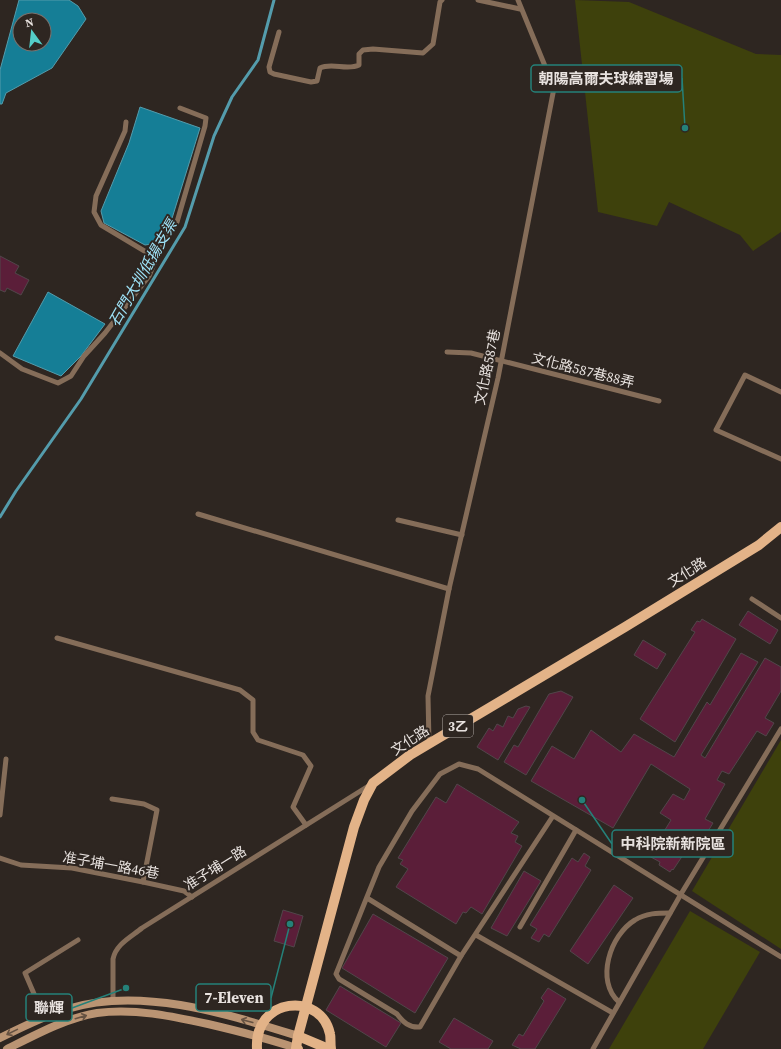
<svg xmlns="http://www.w3.org/2000/svg" width="781" height="1049" viewBox="0 0 781 1049" font-family="'Source Serif 4','Noto Sans TC',serif">
  <rect width="100%" height="100%" fill="#2e2621"/>
  <g fill="#3e410c">
    <polygon points="575,0 629,2 756,54 781,55 781,232 753,251 740,235 669,202 657,226 598,212"/>
    <polygon points="781,740 781,949 692,891"/>
    <polygon points="690,911 760,952 703,1049 609,1049"/>
  </g>
  <g fill="#157e96" stroke="#549cac" fill-rule="evenodd">
    <path d="M19,0H69L78,6L86,19L52,68L6,93L2,104H0V70ZM20,20H44V44H20Z"/>
    <polygon points="140,107 200,128 169,228 159,243 145,245 104,223 101,211 129,143"/>
    <polygon points="48,292 105,324 81,356 61,376 13,356"/>
  </g>
  <g fill="none" stroke-linecap="round" stroke-linejoin="round">
    <polyline stroke="#549cac" stroke-width="3" points="0,517 16,491 81,399 185,227 214,136 232,97 258,60 274,0"/>
  </g>
  <g fill="#5b1e39" stroke="#51464a">
    <polygon points="0,256 19,266 15,273 29,280 21,295 7,288 5,292 0,290"/>
    <polygon points="748,611 778,630 770,644 739,625"/>
    <polygon points="702,619 736,639 675,742 640,719 695,632 691,630 697,621 700,622"/>
    <polygon points="643,640 666,654 657,669 634,655"/>
    <polygon points="741,653 758,662 701,755 705,758 765,658 781,667 781,691 765,718 774,723 766,736 757,731 729,774 722,771 717,780 725,784 705,819 713,823 702,841 695,837 673,870 672,869 670,872 659,865 660,862 649,856 671,820 660,813 673,794 684,800 690,789 651,764 613,828 531,781 552,746 574,759 591,730 621,752 634,734 674,757 707,702 710,705"/>
    <polygon points="561,691 573,697 526,775 504,762 514,745 518,747 549,694"/>
    <polygon points="526,706 530,707 498,760 477,747 489,728 493,731 497,724 503,727 508,716 513,718 518,709"/>
    <polygon points="457,784 519,822 511,833 518,836 515,842 522,846 482,914 471,907 466,913 463,912 456,924 396,887 408,869 400,864 403,860 398,858 436,797 446,803"/>
    <polygon points="584,853 590,857 585,866 591,870 549,937 544,934 539,942 531,938 537,929 530,925 572,858 578,862"/>
    <polygon points="524,871 541,881 507,936 491,928"/>
    <polygon points="614,885 633,898 588,964 570,951"/>
    <polygon points="283,910 303,916 294,947 274,941"/>
    <polygon points="373,914 448,958 415,1013 342,968"/>
    <polygon points="340,986 401,1023 386,1047 326,1010"/>
    <polygon points="548,988 566,999 535,1049 521,1049 512,1045 519,1034 523,1036 544,1001 541,998"/>
    <polygon points="454,1018 493,1041 488,1049 451,1049 439,1042"/>
  </g>
  <g fill="none" stroke-linecap="round" stroke-linejoin="round">
    <g stroke="#856d59" stroke-width="5">
      <polyline points="478,0 520,9"/>
      <path d="M279,32L269,67L270,72L274,74L311,82L317,81L320,68C332,62 347,71 359,65V54L363,50L373,49L423,53L433,44L440,2L442,0"/>
      <polyline points="126,122 125,131 96,196 94,212 101,225 156,258"/>
      <polyline points="447,352 471,353 659,401"/>
      <polyline points="0,353 22,369 58,383 71,376 84,356 105,333 149,276 158,254 177,222 205,126 206,118 180,108"/>
      <polyline points="781,392 745,375 716,430 781,459"/>
      <polyline points="198,514 449,589"/>
      <polyline points="398,520 462,535"/>
      <polyline points="752,599 781,618"/>
      <polyline points="57,638 240,690 253,700 253,732 258,740 303,755 311,766 293,807 306,825"/>
      <polyline points="429,743 428,696 449,589 498,378 554,88 518,0"/>
      <polyline points="112,799 144,804 157,810 143,882"/>
      <polyline points="0,815 6,759"/>
      <path d="M553,816L461,956L420,1027C409,1028 403,1022 397,1014L339,979L336,974L379,867L412,811L440,774L459,764L478,769L781,957"/>
      <polyline points="0,858 21,865 72,868 143,882 184,891 192,897"/>
      <polyline points="367,898 461,956"/>
      <polyline points="520,927 576,830"/>
      <polyline points="476,935 613,1013"/>
      <path d="M113,1001V959C116,944 131,937 142,928L370,785"/>
      <path d="M619,1002C595,981 610,935 635,920C646,913 658,913 670,913"/>
      <polyline points="44,1017 25,973 78,940"/>
      <polyline points="593,1049 681,894 781,729"/>
    </g>
    <g stroke="#ba9473" stroke-width="8">
      <path d="M0,1038C22,1027 44,1016 67,1009C141,986 227,1014 298,1036"/>
      <path d="M7,1049C35,1035 66,1018 97,1013C134,1008 171,1016 208,1024C238,1031 266,1038 296,1048"/>
    </g>
    <g stroke="#e3b388" stroke-width="10">
      <polyline points="298,1036 329,1049"/>
      <path d="M257,1049C254,997 321,991 330,1034C331,1038 330,1044 331,1049"/>
      <polyline points="298,1049 296,1048 298,1036 354,827 364,800 373,783 410,755 625,627 759,545 781,527"/>
    </g>
  </g>
  <defs><path id="oneway-shaft" d="M-6 0H5M1.5-3L5.5 0L1.5 3" fill="none" stroke-width="1.6" stroke-linecap="round" stroke-linejoin="round"/></defs>
  <g stroke="#665242">
    <use href="#oneway-shaft" transform="translate(81 1017) rotate(-16)"/>
    <use href="#oneway-shaft" transform="translate(247 1021) rotate(-165)"/>
    <use href="#oneway-shaft" transform="translate(12 1032) rotate(154)"/>
  </g>
  <g text-anchor="middle" stroke-width="4" stroke-linejoin="round" paint-order="stroke">
    <rect fill="#2e2621" stroke="#b0aaa6" stroke-width="1" x="443" y="715" width="30" height="22" rx="3"/>
    <g font-size="13" font-weight="bold" fill="#e8e2df">
      <text x="458" y="731">3乙</text>
    </g>
    <g font-size="14" fill="#e8e2df" stroke="#2e2621">
      <text transform="translate(487 367) rotate(-78)" y="5">文化路587巷</text>
      <text transform="translate(583 370) rotate(14)" y="5">文化路587巷88弄</text>
      <text transform="translate(687 572) rotate(-32)" y="5">文化路</text>
      <text transform="translate(410 740) rotate(-33)" y="5">文化路</text>
      <text transform="translate(111 865) rotate(10)" y="5">准子埔一路46巷</text>
      <text transform="translate(215 868) rotate(-32)" y="5">准子埔一路</text>
    </g>
    <g font-size="15" font-style="italic" fill="#9ee3f8" stroke="#2e2621">
      <text transform="translate(143 273) rotate(-60)" y="5">石門大圳低揚支渠</text>
    </g>
  </g>
  <path fill="none" stroke="#258179" stroke-width="1.5" d="M685 128L682 78M582 800L612 844M290 924L271 998M126 988L72 1008"/>
  <g fill="#258179" stroke="#2e2621" stroke-width="1.5">
    <circle cx="685" cy="128" r="4"/>
    <circle cx="582" cy="800" r="4"/>
    <circle cx="290" cy="924" r="4"/>
    <circle cx="126" cy="988" r="4"/>
  </g>
  <g fill="#2e2621" stroke="#258179" stroke-width="1.5">
    <rect x="531" y="65" width="151" height="27" rx="4"/>
    <rect x="612" y="830" width="121" height="27" rx="4"/>
    <rect x="196" y="984" width="75" height="27" rx="4"/>
    <rect x="26" y="994" width="46" height="27" rx="4"/>
  </g>
  <g font-size="15" text-anchor="middle" font-weight="bold" fill="#e8e2df">
    <text x="606" y="84">朝陽高爾夫球練習場</text>
    <text x="673" y="849">中科院新新院區</text>
    <text x="234" y="1003">7-Eleven</text>
    <text x="49" y="1013">聯輝</text>
  </g>
  <g transform="translate(32 32) rotate(345)"><circle r="19" fill="#2e2621" stroke="#78716d"/>
  <path d="M0-3L7 15L0 10L-7 15Z" fill="#54cdc8"/>
  <text y="-6" font-size="11" font-weight="bold" text-anchor="middle" fill="#e8e2df">N</text>
  </g>
</svg>
